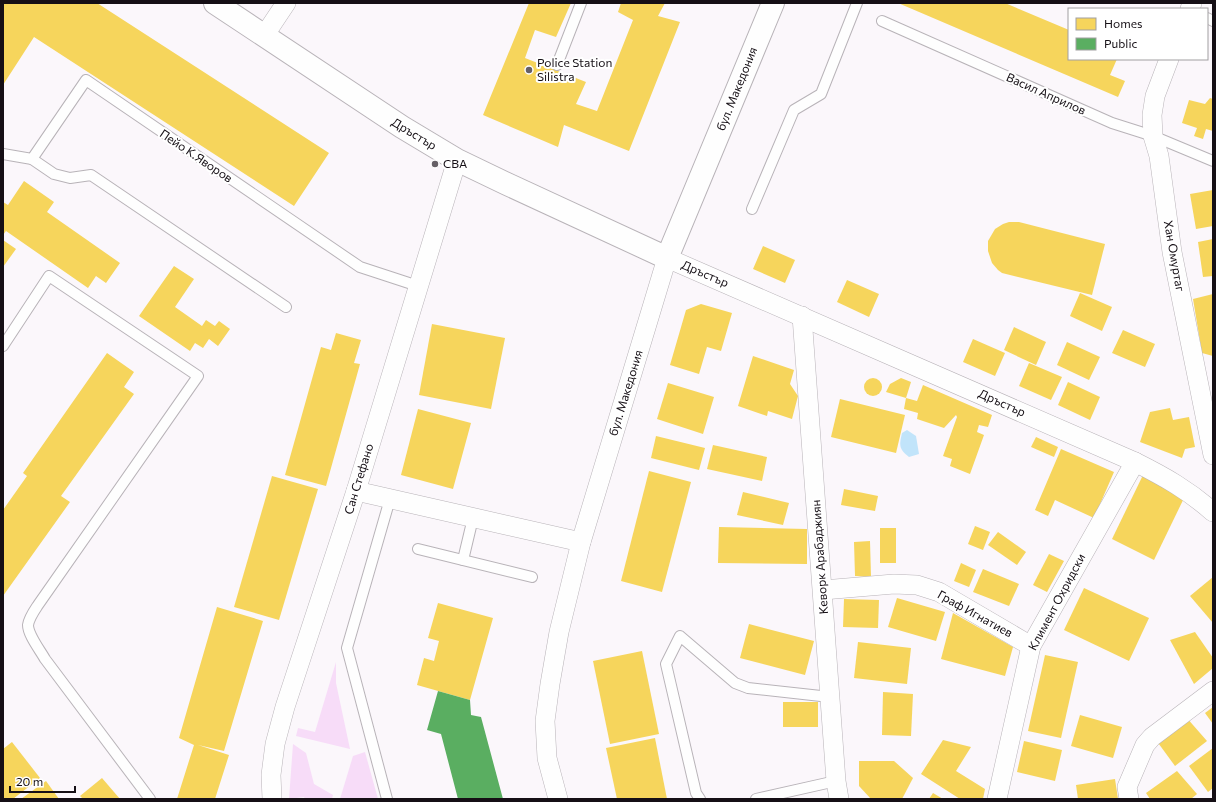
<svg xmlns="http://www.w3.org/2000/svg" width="1216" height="802" viewBox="0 0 1216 802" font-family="Commissioner,sans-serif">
  <rect width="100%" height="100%" fill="#fbf7fb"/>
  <g fill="#f7dcf8">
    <polygon points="336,662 336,683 350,749 296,736 298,728 315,732"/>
    <polygon points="293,744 306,753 314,784 333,795 332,799 305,799 304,797 289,799"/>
    <polygon points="365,752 378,799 340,799 353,756"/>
  </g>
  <path fill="#c1e4fa" d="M907,430L916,436L919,454L909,457C899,449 899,446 902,433Z"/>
  <g fill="#f6d55c">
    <polygon points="3,3 97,3 329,153 294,206 34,37 3,85"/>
    <polygon points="529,3 571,3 556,37 535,30 525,58 586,82 576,104 597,111 633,20 618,12 621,3 665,3 658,16 680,22 629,151 564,125 558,147 483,115"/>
    <polygon points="898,3 1005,3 1069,30 1069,59 1117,59 1110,75 1125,81 1118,97"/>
    <polygon points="1210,98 1213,99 1213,131 1206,129 1203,139 1194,136 1197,128 1182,123 1189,100 1205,104"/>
    <polygon points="24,181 54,202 47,212 120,263 106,283 96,276 88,288 6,231 3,235 3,202 8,205"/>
    <polygon points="1213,190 1213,226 1196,229 1190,194"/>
    <polygon points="1009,222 1019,222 1105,244 1092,295 1002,273 998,270 992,263 988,251 988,241 995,229 1003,224"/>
    <polygon points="1213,239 1213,276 1203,277 1198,242"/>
    <polygon points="3,240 16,249 3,267"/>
    <polygon points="763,246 795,260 785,283 753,269"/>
    <polygon points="174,266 194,279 175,307 202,326 206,320 215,326 219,321 230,329 218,346 209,339 203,348 195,343 190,351 139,316"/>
    <polygon points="847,280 879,294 869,317 837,302"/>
    <polygon points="1080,293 1112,307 1102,331 1070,316"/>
    <polygon points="1213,294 1213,356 1202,353 1193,299"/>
    <polygon points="701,304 732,313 721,351 707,347 699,374 670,365 686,310"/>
    <polygon points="432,324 505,338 491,409 419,395"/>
    <polygon points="1014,327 1046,342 1036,365 1004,350"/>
    <polygon points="1123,330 1155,344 1145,367 1112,353"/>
    <polygon points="336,333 361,340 354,363 360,364 326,486 285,475 321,347 331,350"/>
    <polygon points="973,339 1005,353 995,376 963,362"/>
    <polygon points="1067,342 1100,357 1089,380 1057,365"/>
    <polygon points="107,353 134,372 124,387 134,394 61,496 70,502 3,596 3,510 27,476 23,473"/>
    <polygon points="753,356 794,370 790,384 798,396 792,419 768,411 767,416 738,406"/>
    <polygon points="1029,363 1062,377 1051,400 1019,386"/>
    <circle cx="873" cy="387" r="9"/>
    <polygon points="901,378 911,382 906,398 886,392 890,384"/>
    <polygon points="1068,382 1100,397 1090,420 1058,405"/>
    <polygon points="668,383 714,397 703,434 657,419"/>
    <polygon points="923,385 992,415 988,427 979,425 977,432 984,435 970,474 950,466 952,459 943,456 957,417 956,415 944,428 917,419 918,413 904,409 906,398 917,401"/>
    <polygon points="840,399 905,415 896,453 831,437"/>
    <polygon points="1170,408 1173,420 1189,417 1195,447 1185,449 1182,458 1140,442 1150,412"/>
    <polygon points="418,409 471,423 453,489 401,475"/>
    <polygon points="656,436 705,448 699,470 651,458"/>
    <polygon points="1036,437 1058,447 1054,457 1031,447"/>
    <polygon points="713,445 767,457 762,481 707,469"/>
    <polygon points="1061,449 1114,472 1094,518 1055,500 1048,516 1035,510"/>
    <polygon points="649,471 691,482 662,592 621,581"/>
    <polygon points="1143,475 1185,496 1154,560 1112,539"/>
    <polygon points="272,476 318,489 279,620 234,607"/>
    <polygon points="844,489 878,496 875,511 841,505"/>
    <polygon points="743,492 789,503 783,525 737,515"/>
    <polygon points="975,526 990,532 983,550 968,544"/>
    <polygon points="719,527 807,529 807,564 718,563"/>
    <rect x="880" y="528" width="16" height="35"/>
    <polygon points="998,532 1026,552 1017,565 988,545"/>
    <polygon points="870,541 871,577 855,576 854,542"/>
    <polygon points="1049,554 1064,561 1047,592 1033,585"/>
    <polygon points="961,563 976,570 969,587 954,581"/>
    <polygon points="983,569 1019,584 1009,606 973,592"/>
    <polygon points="1213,577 1213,623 1190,596"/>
    <polygon points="1084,588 1149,618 1129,661 1064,630"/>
    <polygon points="897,598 945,612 936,641 888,627"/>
    <polygon points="844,599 879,600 878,628 843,627"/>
    <polygon points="438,603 493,618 470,700 417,685 424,658 434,661 439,641 428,638"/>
    <polygon points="217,607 263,621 224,751 198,745 229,755 215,799 177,799 194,745 179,738"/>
    <polygon points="953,613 1013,647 1005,676 941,659"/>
    <polygon points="749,624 814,641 805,675 740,658"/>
    <polygon points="1195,632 1213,658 1213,668 1194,684 1170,640"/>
    <polygon points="858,642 911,648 907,684 854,678"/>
    <polygon points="642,651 659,734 610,744 593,661"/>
    <polygon points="1045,655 1078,662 1061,738 1028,731"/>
    <polygon points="883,692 913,694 911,736 882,735"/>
    <rect x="783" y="702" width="35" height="25"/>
    <polygon points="1213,707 1213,724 1205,713"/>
    <polygon points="1080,715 1122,727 1113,758 1071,746"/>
    <polygon points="1186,717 1207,741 1175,766 1156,740"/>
    <polygon points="655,738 667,799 617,799 606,748"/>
    <polygon points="943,740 971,747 956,771 985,789 983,799 960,799 921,774"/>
    <polygon points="1024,741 1062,750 1055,781 1017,772"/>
    <polygon points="12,742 40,778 13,799 3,799 3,749"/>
    <polygon points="1213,748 1213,788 1208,792 1189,766"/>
    <polygon points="859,761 894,761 913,778 902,799 871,799 859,786"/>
    <polygon points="1177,771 1197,794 1191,799 1150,799 1146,793"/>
    <polygon points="102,778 120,799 83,799 80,796"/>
    <polygon points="1115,779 1118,799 1078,799 1076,785"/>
    <polygon points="46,781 59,799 21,799"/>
    <polygon points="933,793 943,799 929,799"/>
  </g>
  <polygon fill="#5aae61" points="438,691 470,700 471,715 481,717 503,799 458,799 441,734 427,730"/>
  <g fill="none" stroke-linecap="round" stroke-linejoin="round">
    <g stroke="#b8b3b8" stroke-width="12">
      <g id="service">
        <polyline points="1207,18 1213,21"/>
        <polyline points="882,21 1112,123 1153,136 1213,161"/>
        <polyline points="557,65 581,3"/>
        <polyline points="3,154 32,159 86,80 360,267 418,286"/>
        <polyline points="32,159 54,174 70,178 91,175 286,307"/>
        <polyline points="752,209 794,110 821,94 857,3"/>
        <path d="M3,346L49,276L198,376L38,605C34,611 29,618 28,625C28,635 40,650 45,659L150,799"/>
        <polyline points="418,549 532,577"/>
        <polyline points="463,560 473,518"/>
        <polyline points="387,799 347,648 390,499"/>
        <polyline points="700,799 696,793 666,664 680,636 735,683 748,688 830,697"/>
        <polyline points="756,799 836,781"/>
      </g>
    </g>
    <g stroke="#b8b3b8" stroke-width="20">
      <g id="minor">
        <polyline points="1190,9 1192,3"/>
        <polyline points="264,36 286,3"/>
        <polyline points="1169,59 1155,96 1152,115 1153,136 1159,156 1172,252 1213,455"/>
        <polyline points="802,316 836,781 839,799"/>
        <polyline points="356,491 581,542"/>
        <polyline points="823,590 894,584 917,585 939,592 1031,646"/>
        <polyline points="272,799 271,775 275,744 285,707 356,491 457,160"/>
        <path d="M558,799L547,758L545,721L550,684L559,632L581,542L667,258L1135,462C1165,477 1188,490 1213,512"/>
        <polyline points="997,799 1031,646 1135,462"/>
        <polyline points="1129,799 1127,787 1145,745 1152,737 1213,691"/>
      </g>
    </g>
    <g stroke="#b8b3b8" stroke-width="24">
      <polyline id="tertiary" points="215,3 402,127 457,160 507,184 667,258 773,3"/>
    </g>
    <use href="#service" stroke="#fefefe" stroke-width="10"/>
    <use href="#minor" stroke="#fefefe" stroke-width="19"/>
    <use href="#tertiary" stroke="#fefefe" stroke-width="22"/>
  </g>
  <g fill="#666066" stroke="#fff" stroke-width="1.5">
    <circle cx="529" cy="70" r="4"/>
    <circle cx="435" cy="164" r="4"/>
  </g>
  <g text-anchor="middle" stroke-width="4" stroke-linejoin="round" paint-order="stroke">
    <g font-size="12" fill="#150f15" stroke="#fff" text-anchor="start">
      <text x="537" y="67">Police Station<tspan x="537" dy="14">Silistra</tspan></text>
      <text x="443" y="168">CBA</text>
    </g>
    <g font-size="12" fill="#150f15" stroke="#fff">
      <text transform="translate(737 89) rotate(-68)" y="4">бул. Македония</text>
      <text transform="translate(1046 94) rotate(24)" y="4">Васил Априлов</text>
      <text transform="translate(414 134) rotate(31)" y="4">Дръстър</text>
      <text transform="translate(196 156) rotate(34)" y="4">Пейо К.Яворов</text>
      <text transform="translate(1174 256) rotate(80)" y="4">Хан Омуртаг</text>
      <text transform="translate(705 274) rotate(23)" y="4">Дръстър</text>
      <text transform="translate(626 393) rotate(-73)" y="4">бул. Македония</text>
      <text transform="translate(1002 403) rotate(24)" y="4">Дръстър</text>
      <text transform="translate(359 479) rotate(-73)" y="4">Сан Стефано</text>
      <text transform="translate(820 557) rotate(-94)" y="4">Кеворк Арабаджиян</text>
      <text transform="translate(1057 602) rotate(-62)" y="4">Климент Охридски</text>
      <text transform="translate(975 614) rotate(29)" y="4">Граф Игнатиев</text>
    </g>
  </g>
  <rect width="1216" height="802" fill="none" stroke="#150f15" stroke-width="8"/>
  <rect x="1068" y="8" width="140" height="52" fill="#ffffff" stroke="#a19fa1"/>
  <rect x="1076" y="18" width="20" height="12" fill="#f6d55c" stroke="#a19fa1"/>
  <text x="1104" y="28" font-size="12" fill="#150f15">Homes</text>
  <rect x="1076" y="38" width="20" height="12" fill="#5aae61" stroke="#a19fa1"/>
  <text x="1104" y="48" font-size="12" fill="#150f15">Public</text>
  <path d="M10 786v6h65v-6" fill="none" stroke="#150f15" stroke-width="2"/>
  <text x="16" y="786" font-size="12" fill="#150f15" stroke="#ffffff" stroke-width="3" paint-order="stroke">20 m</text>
</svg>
